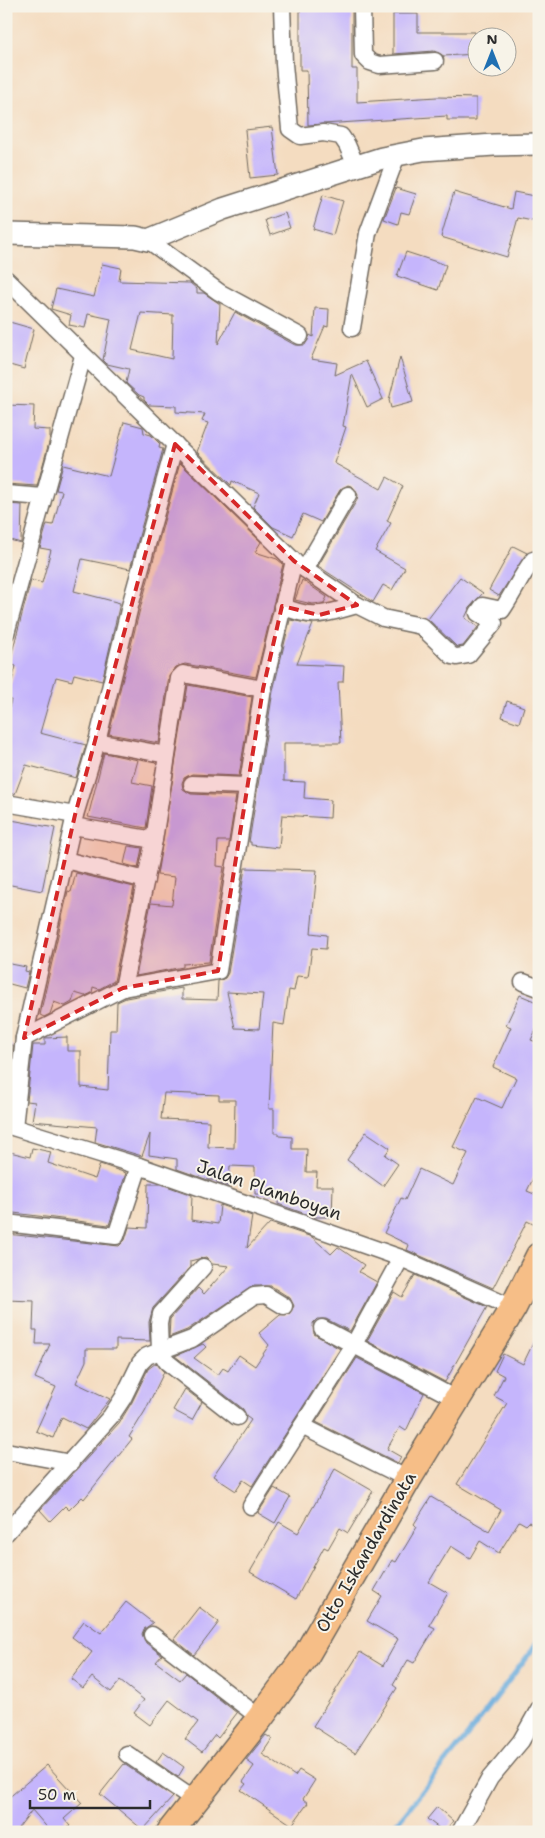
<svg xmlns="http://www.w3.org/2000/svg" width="545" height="1838" viewBox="0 0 545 1838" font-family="'Shantell Sans',sans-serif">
  <rect width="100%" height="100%" fill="#f7f3e8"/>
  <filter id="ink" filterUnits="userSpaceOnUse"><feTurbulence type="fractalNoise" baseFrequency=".02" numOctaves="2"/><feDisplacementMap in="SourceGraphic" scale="10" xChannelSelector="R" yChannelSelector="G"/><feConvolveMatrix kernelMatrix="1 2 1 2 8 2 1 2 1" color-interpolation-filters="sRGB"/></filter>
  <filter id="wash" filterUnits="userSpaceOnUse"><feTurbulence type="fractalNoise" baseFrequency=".0096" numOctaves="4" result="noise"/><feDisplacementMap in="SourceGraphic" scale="20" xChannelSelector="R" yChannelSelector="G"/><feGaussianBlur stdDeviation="1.12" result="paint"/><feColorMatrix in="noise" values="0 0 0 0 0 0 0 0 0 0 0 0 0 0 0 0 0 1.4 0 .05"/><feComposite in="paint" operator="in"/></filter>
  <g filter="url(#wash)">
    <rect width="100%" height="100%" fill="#f4dcc0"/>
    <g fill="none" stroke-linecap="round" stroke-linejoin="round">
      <polyline stroke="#68abdd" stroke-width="5" points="386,1832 401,1818 471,1731 535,1646 539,1636"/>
    </g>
    <g id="blocks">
      <g fill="#c5b5fc" fill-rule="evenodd">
        <polygon points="300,6 352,6 352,69 357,69 357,102 437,97 476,98 476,120 447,120 447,116 308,125 307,70 300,70"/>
        <polygon points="393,14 418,14 418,32 475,32 475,54 444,56 434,51 393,54"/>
        <polygon points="272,127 278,175 250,178 245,130"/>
        <polygon points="396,188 416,194 409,214 401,212 398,224 384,219"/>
        <polygon points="454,192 511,209 514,192 539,197 537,222 518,218 507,257 441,237"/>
        <polygon points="323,195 343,201 333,235 313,229"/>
        <polygon points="285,213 290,228 270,235 265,220"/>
        <polygon points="406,252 446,265 438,290 397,276"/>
        <path d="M102,264L121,268L119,281L190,283L197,289V293H204L220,304L218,344L235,312L295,345H305L310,335L313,337L315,308L329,309L328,327L325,326L311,359L337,363L335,375L366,361L383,399L367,407L352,374L343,426L346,427L334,463L381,489L387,477L403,486L387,521L391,523L375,551L405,568L392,590L383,585L373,602L318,566L357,500L358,495L353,487L348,485L340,490L321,522L303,514L293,536L273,527L253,507L259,493L232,481L231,485L197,452L208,423L202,421L205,414L176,412V406L149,405L144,400V397L139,395L126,383L129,369L107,364L103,360L111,319L88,314L85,328L69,325L71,315L51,309L56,289L94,297ZM141,313L173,315L172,359L132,350Z"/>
        <polygon points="6,321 34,329 24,369 6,364"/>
        <polygon points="400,357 413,402 391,408 389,400"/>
        <polygon points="6,405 34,406 33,429 50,430 50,439 37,486 6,484"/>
        <polygon points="124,422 143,427 144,433 151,435 160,444 159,448 163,449 130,569 82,559 74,591 120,603 102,681 74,674 72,681 56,677 40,733 86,745 76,778 26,765 15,794 6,793 6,719 11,700 7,699 16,666 9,664 31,580 42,583 51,550 40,548 47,524 53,525 62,491 56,490 63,465 109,476"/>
        <polygon points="180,463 261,542 255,552 277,559 283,564 256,677 185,664 176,667 169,676 159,743 109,734 140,609"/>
        <polygon points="6,504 22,505 21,543 6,539"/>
        <polygon points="513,546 527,553 499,596 489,590"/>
        <polygon points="460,577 483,593 470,607 465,618 478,627 463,646 457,647 428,619"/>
        <polygon points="302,580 327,597 324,603 312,604 295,600"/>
        <polygon points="290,620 313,624 297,664 344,666 343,682 338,682 341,743 284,743 284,781 305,782 304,798 331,800 330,818 282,815 279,848 251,845 251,842 249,842 273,691"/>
        <polygon points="188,685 252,697 239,776 192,774 184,778 182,783 183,789 191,794 236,796 229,841 218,841 217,866 224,867 209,962 183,964 183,967 136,976 151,903 172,905 175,877 157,875"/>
        <polygon points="507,701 524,707 519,723 502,717"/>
        <polygon points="104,753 138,760 132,782 152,786 146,828 88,817"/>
        <polygon points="6,819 55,828 42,891 6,884"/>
        <polygon points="128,846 142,848 138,868 124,864"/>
        <path d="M245,868L317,870L311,933L327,935L326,949L312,948L308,977L297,976L294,991L289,990L284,1025L273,1023L269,1109H274V1133H279V1136L292,1137V1149H307L306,1172H317L316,1186H333L332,1217H314L278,1204L279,1195L255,1194V1167L230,1166L229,1186H227L217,1183V1180H208L177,1169V1159L149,1155L150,1134L142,1156L95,1142L97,1127L32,1121L35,1102L27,1101L33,1045H45V1038L67,1037V1051H81V1087L108,1090L110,1030H116L117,1002L126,998L182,988V999L217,1000L218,981L225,978L228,973ZM227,992L263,994L259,1029L235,1028ZM164,1093L219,1095V1100H235L234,1148L208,1147L209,1121L161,1119Z"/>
        <polygon points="76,873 134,887 114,981 99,989 93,987 92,993 85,996 75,993 72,1002 65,1006 54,1002 50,1014 44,1017 40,1015 68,891 71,892"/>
        <polygon points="6,963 26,967 25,971 29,972 25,988 6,983"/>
        <polygon points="520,995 539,1003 539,1024 531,1040 539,1043 539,1166 527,1191 539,1196 539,1227 527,1221 493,1288 407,1250 409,1245 384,1233 401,1198 405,1200 419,1169 453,1185 468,1153 453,1147 477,1097 502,1108 516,1078 493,1067 511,1027 506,1025"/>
        <polygon points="6,1045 13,1045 7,1099 6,1099"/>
        <polygon points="366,1132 390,1148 385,1155 398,1164 383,1186 347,1160"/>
        <polygon points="32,1148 51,1152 48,1163 95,1179 100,1164 126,1173 109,1225 6,1212 6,1151 30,1157"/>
        <polygon points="148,1184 161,1184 192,1195 191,1220 218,1224 220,1205 252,1216 247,1248 270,1223 312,1237 331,1254 338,1247 364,1265 359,1272 377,1282 350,1331 326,1319 317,1319 313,1323 314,1334 340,1349 252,1486 243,1480 236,1491 213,1476 251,1420 247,1417 243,1409 175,1356 203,1344 206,1347 194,1358 218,1375 223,1368 228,1371 239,1355 255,1366 269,1345 259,1333 280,1315 289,1314 294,1306 290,1298 271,1286 253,1286 187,1330 169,1337 170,1319 198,1288 204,1294 229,1266 212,1264 206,1257 190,1261 190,1267 153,1308 149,1322 150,1341 116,1340 116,1349 86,1349 86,1361 76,1383 110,1399 86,1429 62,1417 53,1438 36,1431 56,1387 35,1378 50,1344 36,1344 37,1330 33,1330 34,1301 6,1300 7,1234 119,1246 125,1240 129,1227 147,1228"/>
        <polygon points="415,1275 487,1307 445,1382 367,1341 394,1292 402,1297"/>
        <polygon points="539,1331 539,1528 529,1522 526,1525 519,1521 499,1553 480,1541 470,1558 451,1546 429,1582 448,1593 429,1625 435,1628 414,1663 408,1660 393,1685 397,1688 355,1753 313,1726 360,1652 383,1666 398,1639 367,1621 382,1596 374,1591 392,1560 396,1562 417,1527 414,1524 431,1497 489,1531 501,1510 457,1484 507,1403 494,1396 504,1376 495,1371 503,1354 523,1364"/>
        <polygon points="357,1358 424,1393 406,1431 400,1427 387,1449 401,1457 398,1463 316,1422"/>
        <polygon points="156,1363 164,1372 145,1411 129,1437 132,1439 84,1499 82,1497 69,1510 65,1506 50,1521 40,1510 119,1423 132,1402 148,1369"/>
        <polygon points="185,1389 202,1402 192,1420 173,1410"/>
        <polygon points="335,1469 373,1491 348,1533 340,1528 328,1549 324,1547 296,1599 250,1572 279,1522 298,1533"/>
        <polygon points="274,1488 290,1497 275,1523 258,1513"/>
        <polygon points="126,1602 153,1623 144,1629 142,1634 146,1643 162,1655 156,1662 180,1680 186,1673 237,1713 218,1738 215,1735 202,1752 185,1739 198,1722 169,1700 150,1725 134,1713 144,1700 120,1681 111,1692 92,1677 83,1688 71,1679 92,1652 72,1637 84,1621 101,1633"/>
        <polygon points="199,1607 219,1622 194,1655 174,1639"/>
        <polygon points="266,1735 272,1739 262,1754 295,1776 299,1770 315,1780 303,1799 308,1803 292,1825 241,1790 246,1784 243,1782 254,1766 246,1760"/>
        <polygon points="163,1752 184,1767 178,1777 156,1762"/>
        <polygon points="124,1764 173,1797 143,1830 100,1794"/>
        <polygon points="47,1765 82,1803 64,1819 70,1826 63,1832 51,1832 32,1810 15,1832 6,1832 6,1800"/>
        <polygon points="437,1807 453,1821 444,1832 427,1819"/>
      </g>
    </g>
  </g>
  <g filter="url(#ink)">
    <use href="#blocks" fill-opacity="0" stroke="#71695f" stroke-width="1"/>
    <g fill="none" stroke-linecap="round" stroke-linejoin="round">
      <g stroke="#71695f" stroke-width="19">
        <g id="minor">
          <polyline points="282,6 284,64 290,129 300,136 323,133 341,136 347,145 357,168"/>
          <polyline points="362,6 363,55 370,62 379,65 435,61"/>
          <polyline points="148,240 219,292 300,336"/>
          <polyline points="6,279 294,561 263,689 218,971 123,988 24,1038"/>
          <polyline points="352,328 368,233 397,155"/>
          <polyline points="6,494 43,497"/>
          <polyline points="297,564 357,605"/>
          <polyline points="305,569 348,495"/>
          <path d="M282,606C314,620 324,614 357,605L383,618L421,626L452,656L457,657L468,655L494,623L478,613L483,606L502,610C513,594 521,576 533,560L539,559"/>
          <polyline points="6,633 83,356"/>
          <polyline points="97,742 167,755"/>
          <polyline points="192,784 247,786"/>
          <polyline points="6,803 75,815"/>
          <polyline points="73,826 154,840"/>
          <polyline points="65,860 146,880"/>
          <polyline points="523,982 539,988"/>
          <polyline points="123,988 154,840 179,678 183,674 263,689"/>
          <polyline points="6,1125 139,1166 401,1258 513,1308"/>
          <polyline points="14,1127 24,1038 75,815 97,742 130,606 175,444"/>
          <polyline points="6,1223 116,1236 139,1166"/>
          <polyline points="322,1328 458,1400"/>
          <polyline points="237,1417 167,1362 160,1351 192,1339 254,1296 266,1295 284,1306"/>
          <polyline points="302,1426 408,1479"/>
          <polyline points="6,1451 71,1463"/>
          <polyline points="251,1506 353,1346 401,1258"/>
          <polyline points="6,1533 111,1416 123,1398 140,1363 147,1356 160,1351 159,1324 161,1314 203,1267"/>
          <polyline points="152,1635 260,1718"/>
          <polyline points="127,1754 196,1801"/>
          <polyline points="460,1832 490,1778 521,1741 539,1709"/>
        </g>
      </g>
      <g stroke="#71695f" stroke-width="24">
        <polyline id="tertiary" points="6,234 135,237 148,240 223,209 382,158 423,150 494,145 539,144"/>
      </g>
      <g stroke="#71695f" stroke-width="29">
        <polyline id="primary" points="170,1832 260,1718 305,1657 408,1479 513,1308 539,1256"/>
      </g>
      <use href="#minor" stroke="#fff" stroke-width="16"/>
      <use href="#tertiary" stroke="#fff" stroke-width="21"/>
      <use href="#primary" stroke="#f6be87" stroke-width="26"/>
    </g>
  </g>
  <path fill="#d62828" fill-opacity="0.2" stroke="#d62828" stroke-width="4" stroke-dasharray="10 6" stroke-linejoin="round" d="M175,444L294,561L357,605L319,615L282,606L263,689L218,971L123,988L24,1038L75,815Z"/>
  <g text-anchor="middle" stroke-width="4" stroke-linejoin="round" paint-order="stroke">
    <g font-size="18" fill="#2b2b2b" stroke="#f7f3e8">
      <text transform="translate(269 1190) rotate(19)" y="6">Jalan Plamboyan</text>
      <text transform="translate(366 1552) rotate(-60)" y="6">Otto Iskandardinata</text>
    </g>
  </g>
  <rect width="545" height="1838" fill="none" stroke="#f7f3e8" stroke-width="25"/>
  <g transform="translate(492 52)"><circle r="24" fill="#f7f3e8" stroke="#a5a39c"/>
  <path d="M0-4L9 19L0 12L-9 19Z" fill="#1f6fb2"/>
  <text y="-8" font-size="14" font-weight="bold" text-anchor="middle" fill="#2b2b2b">N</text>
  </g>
  <path d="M30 1800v8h120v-8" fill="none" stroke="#2b2b2b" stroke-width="2.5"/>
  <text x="38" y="1800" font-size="15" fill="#2b2b2b" stroke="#f7f3e8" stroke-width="4" paint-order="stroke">50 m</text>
</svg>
